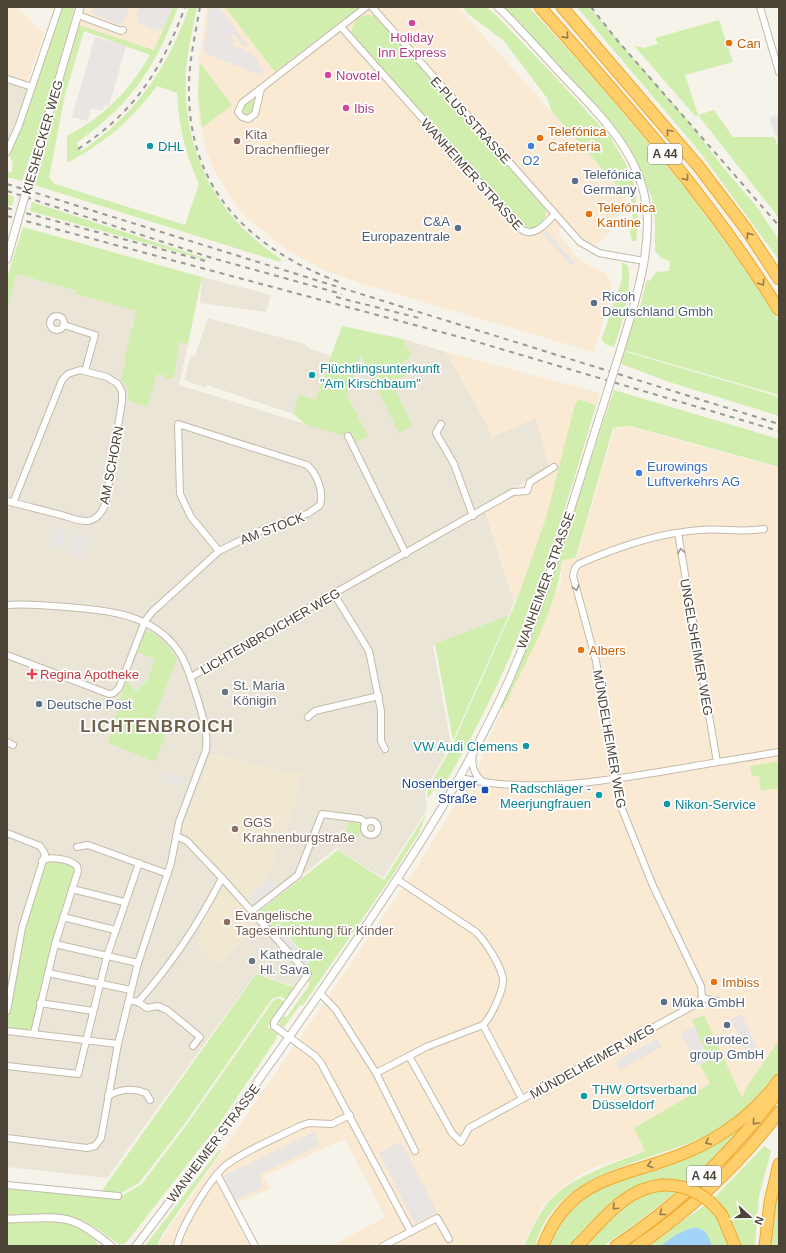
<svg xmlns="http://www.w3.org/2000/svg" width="786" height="1253" viewBox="0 0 786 1253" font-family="Helvetica,sans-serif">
  <rect width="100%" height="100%" fill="#f6f3ea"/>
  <g fill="#ebe5d7" fill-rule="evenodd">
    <polygon points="7,80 30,88 7,149"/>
    <path d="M17,274L77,291V294L136,311L131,328L188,344L179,385L347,437L354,443L368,436L347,395L361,354L413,426L392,383L402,362L411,356L403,339L446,352L489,428L491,438L536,417L549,467L484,507L514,601L509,615L433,646L451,744L425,791L427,810L383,878L336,848L305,873L297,870L296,874L252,911L305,974L296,987L256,973L107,1178L7,1167V311ZM136,652L177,659L156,714L157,729L126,680L136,691L148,679L155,659Z"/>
    <polygon points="202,277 271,295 266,312 200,303"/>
    <polygon points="208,318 305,344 309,348 331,356 315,400 299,394 293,414 207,385 206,388 184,380 191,356 195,355"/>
  </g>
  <g fill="#faead4">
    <polygon points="7,7 17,7 44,33 27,82 7,75"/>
    <polygon points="85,7 173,7 154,50 79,25"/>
    <polygon points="207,7 458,7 625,195 625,201 607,235 594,247 560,227 559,234 576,256 587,265 605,273 612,284 608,307 593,352 363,284 324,270 291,253 247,218 236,206 214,170 207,152 200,124 198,96 199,58"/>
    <polygon points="446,352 600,393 597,405 579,399 546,518 516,602 514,601 486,510 548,472 549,466 536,418 491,438 489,428"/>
    <polygon points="630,427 779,468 779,1040 746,1088 742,1098 645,1151 595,1167 577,1177 559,1190 543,1205 522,1246 332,1246 385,1217 345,1139 264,1176 270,1189 238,1203 259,1246 158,1246 165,1234 417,867 460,796 476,775 487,742 536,640 561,581 563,561 577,557 614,429"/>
  </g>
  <g fill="#f1e8d2">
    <polygon points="215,753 279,770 302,773 295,806 269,874 269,877 277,887 253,906 182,830 211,755"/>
    <polygon points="223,885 249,912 246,915 257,928 217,965 197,944 204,918"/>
  </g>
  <g fill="#d1eeaf" fill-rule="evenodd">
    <polygon points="60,7 75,7 45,112 22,181 7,177 7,173 12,172 13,163 8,154"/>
    <path d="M173,7H178C155,68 131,105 76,143L81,151C134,117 169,67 189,7H197C193,28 188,49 186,70C182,150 214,215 281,259L280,262L34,185L79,25L154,50ZM84,31L150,55C128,92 106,115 67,136V161L69,162C107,141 130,121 157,86L177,93C179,127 185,153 199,184L185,225L55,184L49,178L65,95Z"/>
    <polygon points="225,7 359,7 275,72"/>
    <polygon points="463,7 486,7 498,17 561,83 611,138 626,164 635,187 638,223 636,241 632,241 630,232 633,221 631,199 625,195 552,112 547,98 504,41 467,13"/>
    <polygon points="502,7 529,7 599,84 650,145 696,202 757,286 779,322 779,395 623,350 629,330 639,311 647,280 650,281 656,272 669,271 670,261 661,258 655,251 655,221 652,198 633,157"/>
    <polygon points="577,7 589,7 688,121 722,166 757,207 779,240 779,260 699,151"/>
    <path d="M370,15L377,16L544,205C549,217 543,223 533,229L521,226L353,36L351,32C354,22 358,15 370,15Z"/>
    <polygon points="719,20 733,62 685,75 698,115 714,110 733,137 774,137 779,148 779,218 698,115 696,117 635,47 637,46 643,48 658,44 655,38"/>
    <polygon points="200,63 232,105 202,128 198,95"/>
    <polygon points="252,100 255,103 253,112 246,115 242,110 243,105"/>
    <polygon points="7,194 14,197 12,206 7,205"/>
    <polygon points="32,202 207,259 206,260 30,211"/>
    <polygon points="23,227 202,277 188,344 179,342 174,378 167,379 164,375 157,374 147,407 129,401 127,388 121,378 126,361 124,360 136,311 76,294 77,291 17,274 7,311 7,278"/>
    <path d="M622,262L628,266C633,286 621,328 614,347L605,344L601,338L603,335L622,279Z"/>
    <polygon points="342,326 403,339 412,356 402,362 408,374 392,383 413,426 399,433 361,355 347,395 368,436 354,443 347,437 307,425 293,414 299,394 315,400"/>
    <polygon points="623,351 773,395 779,398 779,416 669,382 619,363"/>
    <path d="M614,390L779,439V467L630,426L613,428L576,557L562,561C557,609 524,665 503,709L501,707L531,636Z"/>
    <path d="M578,399L596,405C558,537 515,670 442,788L439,791L434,790L429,797H427L428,789L451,748L516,602L546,518L574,408Z"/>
    <polygon points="509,615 453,740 435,644"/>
    <polygon points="145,631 152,632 166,644 177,659 156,714 157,729 166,733 155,762 108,743 126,680 136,691 148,679 155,659 136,652"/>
    <polygon points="779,761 779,788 761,791 759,776 752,776 750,766"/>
    <polygon points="426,814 419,833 392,876 303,1005 300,1005 284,1027 281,1026 279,1022 284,1016 287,1017 310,984 308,981 312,976 304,966 310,961 282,929 276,934 257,913 338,850 384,880"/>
    <polygon points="350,820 360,824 361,829 358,837 345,832"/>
    <path d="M49,858L77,866L33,1029L30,1032L10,1029C0,1009 35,890 42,862Z"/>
    <polygon points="256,974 296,988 287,1000 280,996 272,999 186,1122 139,1183 118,1195 101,1192"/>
    <polygon points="279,998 285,1002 268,1027 278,1034 275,1041 219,1124 126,1243 120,1245 94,1227 74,1218 7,1216 7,1189 116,1199 142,1184 188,1123 273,1001"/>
    <path d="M704,1015L742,1098L746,1088L779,1040V1070L777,1073C758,1096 737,1120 710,1134C650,1164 556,1169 535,1246H524C530,1233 536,1219 544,1208C564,1178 613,1164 645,1151L634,1128L710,1084L700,1065L709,1060L692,1020Z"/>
    <path d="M749,1120L727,1145L688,1182L663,1180L610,1207L570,1246H549C562,1217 576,1204 601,1186Z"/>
    <polygon points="764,1146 771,1151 759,1196 755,1246 740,1246 727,1212 715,1197"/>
    <polygon points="222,1150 163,1233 157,1246 145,1246 218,1151"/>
    <polygon points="779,1188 779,1246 772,1246 776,1201"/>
    <polygon points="661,1190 677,1191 634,1225 603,1246 582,1246 613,1214 637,1196"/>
    <polygon points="705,1205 719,1216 733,1246 712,1246 704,1230 691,1228 677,1234 660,1246 648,1246"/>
    <path d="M53,1222C65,1223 79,1225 89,1234C93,1237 96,1242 99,1246H7V1223Z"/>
  </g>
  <g fill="#e8e5e2">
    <polygon points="94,7 130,7 123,22 119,25 91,13"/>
    <polygon points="139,7 173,7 163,30 160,28 158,32 137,23 139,19 135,17"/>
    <polygon points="209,7 219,7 248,45 244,47 234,34 230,38 234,39 232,46 244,49 257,58 260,67 264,68 261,75 203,53"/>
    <polygon points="95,37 126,46 109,106 104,105 103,111 91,108 88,121 72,117"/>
    <polygon points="779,114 779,145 769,118"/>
    <polygon points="546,231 575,263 572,266 543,234"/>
    <polygon points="55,525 68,529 62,547 58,546 57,548 48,546"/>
    <polygon points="74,532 89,536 83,558 72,555 73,550 69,549"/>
    <polygon points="167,772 184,778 179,787 164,781"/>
    <polygon points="269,877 277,887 255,905 248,897"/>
    <polygon points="282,930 309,961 304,966 277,935"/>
    <polygon points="742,1015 759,1052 756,1054 753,1049 746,1052 731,1019"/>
    <polygon points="695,1026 709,1060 698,1066 696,1064 694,1065 692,1060 694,1059 680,1033"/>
    <polygon points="657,1039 662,1047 620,1070 615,1061"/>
    <polygon points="314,1132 320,1145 259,1175 264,1187 235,1201 223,1176"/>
    <polygon points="401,1142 437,1212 415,1224 379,1153"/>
  </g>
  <path fill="#a1d4f8" d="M691,1228C706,1227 707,1233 712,1246H660L677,1234Z"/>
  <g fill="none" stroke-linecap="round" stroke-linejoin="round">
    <g stroke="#c3bbab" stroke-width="8">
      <g id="minor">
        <polyline points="372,7 580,242 599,253 644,261"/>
        <polyline points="760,7 779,72"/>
        <polyline points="78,15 121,31 123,30"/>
        <path d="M341,27L520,228C533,240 546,223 555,214"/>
        <polyline points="7,79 32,87"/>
        <polyline points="261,89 255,114 248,119 242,117 238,112 242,103 366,7"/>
        <polyline points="7,152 19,125 59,7"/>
        <circle cx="57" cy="323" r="7"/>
        <polyline points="64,325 95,335 85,371"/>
        <polyline points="441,424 436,433 454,464 473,516"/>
        <polyline points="348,436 406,554"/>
        <path d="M7,501C25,506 43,510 61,515C69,517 78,521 86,521C97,521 104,510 106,501L122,401V392L118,384L107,377L80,370L68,374L62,380L13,503"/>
        <polyline points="678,533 717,762"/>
        <polyline points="334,594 369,651 381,711 381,741 385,749"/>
        <path d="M7,605C30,603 54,606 77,608C117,611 160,618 182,657C189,670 192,683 197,697C202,715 208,730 206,750L179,822L171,863L138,963L118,1044L101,1138L95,1146L87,1148L7,1138"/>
        <path d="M7,655L109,694L114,693L119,688L145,621L152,612L219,551L260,531L309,513L320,505C324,491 317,474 307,465L178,424L180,494L191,517L219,551"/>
        <polyline points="191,677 310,607 513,492 527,491 530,482 554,467"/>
        <polyline points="308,717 315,711 379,696"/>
        <polyline points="7,742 13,745"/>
        <path d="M473,753C471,764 474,775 483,782"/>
        <path d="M460,778C533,794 605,781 677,769C711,763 745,758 779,752"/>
        <circle cx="371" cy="828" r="7"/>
        <polyline points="7,833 40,846 45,854 22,928 7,1011"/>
        <polyline points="77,847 88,845 168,874"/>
        <polyline points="222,878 308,974 274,1022 274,1026 315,1056 321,1063 411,1232"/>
        <path d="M398,880L476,932C486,942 502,967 503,980C503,989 499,997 496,1004C492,1012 490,1018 483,1025L426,1047L409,1056"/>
        <polyline points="72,889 124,902"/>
        <polyline points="252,911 298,875 322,814 361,819 366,823"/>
        <polyline points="63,917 115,930"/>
        <polyline points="55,944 138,963"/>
        <polyline points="48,973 131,990"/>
        <polyline points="320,993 336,1010 376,1073 415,1151"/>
        <polyline points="702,998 717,1001"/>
        <path d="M129,1000L138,1002C172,964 199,923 222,878L187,841L176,836"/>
        <polyline points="138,1002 147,1008 158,1006 167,1010 200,1037 193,1046"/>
        <polyline points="40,1003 93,1011"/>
        <polyline points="483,1025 522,1099"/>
        <polyline points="7,1031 118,1044"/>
        <path d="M34,1033L55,944L78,871L77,866C71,860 50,855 42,861"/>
        <polyline points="7,1066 78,1074 107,956 139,863"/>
        <path d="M376,1073L409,1056L452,1133L461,1142L469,1128L698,1003L702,998L701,986L653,886L622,809L615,779L596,661L573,576L575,568L579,564C617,547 658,533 700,530C722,528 743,533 764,529"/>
        <path d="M108,1096C120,1089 133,1088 146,1093L150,1100"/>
        <polyline points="217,1174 255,1246"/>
        <polyline points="7,1185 118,1196"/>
        <path d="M177,1246C181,1227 212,1174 229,1163C250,1148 277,1138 300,1126L309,1123L332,1124L350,1115"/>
        <polyline points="383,1246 437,1218 449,1239"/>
      </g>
    </g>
    <g stroke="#c3bbab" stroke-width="9">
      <g id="tertiary">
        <path d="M498,7C520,28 540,51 560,73C598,113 642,153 647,212C650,257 635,302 622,345"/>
        <polyline points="30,178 80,7"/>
        <polyline points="7,259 16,227"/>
        <path d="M7,1219C27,1219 53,1215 72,1221C87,1226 99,1237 111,1246"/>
        <path d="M136,1246C204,1157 269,1067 333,974C399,878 462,785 510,678C548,590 574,497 603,406"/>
      </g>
    </g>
    <g stroke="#efa82c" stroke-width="13">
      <g id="motorway">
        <path d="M540,7C625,103 711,200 779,310"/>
        <polyline points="562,7 699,167 746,229 779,279"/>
        <polyline points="722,1215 735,1246"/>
        <path d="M543,1246C570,1174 627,1178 687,1152C723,1137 756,1112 779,1080"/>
        <path d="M577,1246C603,1221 623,1189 662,1185"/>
        <path d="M616,1246C678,1205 732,1153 777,1093"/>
        <path d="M637,1246C690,1211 740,1163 779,1112"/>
        <polyline points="765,1246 770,1202 779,1164"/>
      </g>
    </g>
    <use href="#minor" stroke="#fff" stroke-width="6"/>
    <use href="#tertiary" stroke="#fff" stroke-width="7"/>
    <use href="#motorway" stroke="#ffcf6c" stroke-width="11"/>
    <g stroke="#999" stroke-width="2" stroke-dasharray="5 5" stroke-linecap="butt">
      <path d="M200,7C195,36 188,65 189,94C190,192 253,250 339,282"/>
      <polyline points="591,7 617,40 779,226"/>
      <path d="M78,149C135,112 162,69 185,7"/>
      <polyline points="7,184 779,424"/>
      <polyline points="7,191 212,258 342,294"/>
      <polyline points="7,208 209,262"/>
      <polyline points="7,216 467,339 779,431"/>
      <polyline points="336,297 419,318"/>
    </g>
    <g stroke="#c3bbab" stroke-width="9" stroke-linecap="butt">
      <g id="tertiary-bridge">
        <polyline points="16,227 30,178"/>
        <polyline points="603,406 622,345"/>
      </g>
    </g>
    <g stroke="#efa82c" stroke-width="13" stroke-linecap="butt">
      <path id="motorway-bridge" d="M662,1185C687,1184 707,1195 722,1215"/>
    </g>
    <use href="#tertiary-bridge" stroke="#fff" stroke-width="7"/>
    <use href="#motorway-bridge" stroke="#ffcf6c" stroke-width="11"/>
  </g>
  <defs><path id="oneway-chevron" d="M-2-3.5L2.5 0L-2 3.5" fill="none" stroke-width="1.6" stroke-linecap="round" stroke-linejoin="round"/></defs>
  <g stroke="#947c4c">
    <use href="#oneway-chevron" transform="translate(566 36) rotate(48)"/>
    <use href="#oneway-chevron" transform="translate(669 132) rotate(-130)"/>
    <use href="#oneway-chevron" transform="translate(686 178) rotate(52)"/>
    <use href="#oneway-chevron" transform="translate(749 235) rotate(-124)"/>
    <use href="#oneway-chevron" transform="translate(762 283) rotate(56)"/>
    <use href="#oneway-chevron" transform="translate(755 1122) rotate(131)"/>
    <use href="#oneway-chevron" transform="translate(708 1142) rotate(153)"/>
    <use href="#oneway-chevron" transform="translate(650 1165) rotate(162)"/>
    <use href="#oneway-chevron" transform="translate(615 1207) rotate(137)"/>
    <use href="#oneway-chevron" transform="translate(662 1213) rotate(142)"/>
  </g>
  <g stroke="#9d9891">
    <use href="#oneway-chevron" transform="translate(681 551) rotate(-100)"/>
    <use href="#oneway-chevron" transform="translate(576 588) rotate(75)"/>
  </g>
  <g fill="#d1479c" stroke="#fff" stroke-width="1.5">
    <circle cx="412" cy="23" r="4"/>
    <circle cx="328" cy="75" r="4"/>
    <circle cx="346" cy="108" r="4"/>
  </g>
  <g fill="#e8710a" stroke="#fff" stroke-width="1.5">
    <circle cx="729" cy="43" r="4"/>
    <circle cx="540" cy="138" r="4"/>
    <circle cx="589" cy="214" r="4"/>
    <circle cx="581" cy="650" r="4"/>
    <circle cx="714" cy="982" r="4"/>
  </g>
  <g fill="#8d6e63" stroke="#fff" stroke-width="1.5">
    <circle cx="237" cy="141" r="4"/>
    <circle cx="235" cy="829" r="4"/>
    <circle cx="227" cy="922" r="4"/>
  </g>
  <g fill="#0f9aa8" stroke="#fff" stroke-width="1.5">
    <circle cx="150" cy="146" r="4"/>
    <circle cx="312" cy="375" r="4"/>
    <circle cx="526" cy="746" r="4"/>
    <circle cx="599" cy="795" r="4"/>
    <circle cx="667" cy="804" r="4"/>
    <circle cx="584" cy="1096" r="4"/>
  </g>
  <g fill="#3f7fe0" stroke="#fff" stroke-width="1.5">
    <circle cx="531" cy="146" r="4"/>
    <circle cx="639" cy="473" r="4"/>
  </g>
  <g fill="#5c6f8a" stroke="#fff" stroke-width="1.5">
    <circle cx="575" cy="181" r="4"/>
    <circle cx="458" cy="228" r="4"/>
    <circle cx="594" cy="303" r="4"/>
    <circle cx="39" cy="704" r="4"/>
    <circle cx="664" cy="1002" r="4"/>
    <circle cx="727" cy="1025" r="4"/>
  </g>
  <path fill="#e0444e" stroke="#fff" stroke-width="1.5" d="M30 668h4v4h4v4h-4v4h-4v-4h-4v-4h4z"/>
  <g fill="#6b7280" stroke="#fff" stroke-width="1.5">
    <circle cx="225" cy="692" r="4"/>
    <circle cx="252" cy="961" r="4"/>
  </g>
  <rect fill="#1a4fb4" stroke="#fff" stroke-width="1.5" x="481" y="786" width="8" height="8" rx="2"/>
  <g text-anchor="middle" stroke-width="3.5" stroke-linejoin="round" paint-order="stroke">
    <g fill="#fff" stroke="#827c73" stroke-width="1">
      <rect x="648" y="144" width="34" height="20" rx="3"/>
      <rect x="687" y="1166" width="34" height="20" rx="3"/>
    </g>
    <g font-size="12" font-weight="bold" fill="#4c4437">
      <text x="665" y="158">A 44</text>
      <text x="704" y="1180">A 44</text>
    </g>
    <g font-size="13" fill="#b23c85" stroke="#fff" text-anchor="start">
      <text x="412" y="42" text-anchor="middle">Holiday<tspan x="412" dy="15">Inn Express</tspan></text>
      <text x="336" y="80">Novotel</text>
      <text x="354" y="113">Ibis</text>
    </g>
    <g font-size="13" fill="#c56008" stroke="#fff" text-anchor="start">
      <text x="737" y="48">Can</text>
      <text x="548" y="136">Telefónica<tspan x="548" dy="15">Cafeteria</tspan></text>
      <text x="597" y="212">Telefónica<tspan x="597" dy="15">Kantine</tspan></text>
      <text x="589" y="655">Albers</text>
      <text x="722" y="987">Imbiss</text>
    </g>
    <g font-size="13" fill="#4c4437" stroke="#fff">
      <text transform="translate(471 120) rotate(48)" y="5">E-PLUS-STRASSE</text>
      <text transform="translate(42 137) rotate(-74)" y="5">KIESHECKER WEG</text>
      <text transform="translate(472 174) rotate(48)" y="5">WANHEIMER STRASSE</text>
      <text transform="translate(111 465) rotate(-79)" y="5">AM SCHORN</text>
      <text transform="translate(272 528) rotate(-21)" y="5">AM STOCK</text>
      <text transform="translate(545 580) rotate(-70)" y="5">WANHEIMER STRASSE</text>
      <text transform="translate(270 631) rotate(-30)" y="5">LICHTENBROICHER WEG</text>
      <text transform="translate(697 647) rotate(80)" y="5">UNGELSHEIMER WEG</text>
      <text transform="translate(610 739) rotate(80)" y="5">MÜNDELHEIMER WEG</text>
      <text transform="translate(592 1061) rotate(-29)" y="5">MÜNDELHEIMER WEG</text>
      <text transform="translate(213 1143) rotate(-53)" y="5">WANHEIMER STRASSE</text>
    </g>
    <g font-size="13" fill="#785e54" stroke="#fff" text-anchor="start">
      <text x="245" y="139">Kita<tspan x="245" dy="15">Drachenflieger</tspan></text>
      <text x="243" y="827">GGS<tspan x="243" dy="15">Krahnenburgstraße</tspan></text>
      <text x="235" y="920">Evangelische<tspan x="235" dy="15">Tageseinrichtung für Kinder</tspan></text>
    </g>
    <g font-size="13" fill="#0d838f" stroke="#fff" text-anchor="start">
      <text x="158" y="151">DHL</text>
      <text x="320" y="373">Flüchtlingsunterkunft<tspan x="320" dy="15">"Am Kirschbaum"</tspan></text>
      <text x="518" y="751" text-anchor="end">VW Audi Clemens</text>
      <text x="591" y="793" text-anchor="end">Radschläger -<tspan x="591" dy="15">Meerjungfrauen</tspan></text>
      <text x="675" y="809">Nikon-Service</text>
      <text x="592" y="1094">THW Ortsverband<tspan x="592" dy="15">Düsseldorf</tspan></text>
    </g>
    <g font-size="13" fill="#366cbe" stroke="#fff">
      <text x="531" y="165">O2</text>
      <text x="647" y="471" text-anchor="start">Eurowings<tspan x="647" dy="15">Luftverkehrs AG</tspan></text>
    </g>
    <g font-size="13" fill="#4e5e75" stroke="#fff" text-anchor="start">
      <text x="583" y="179">Telefónica<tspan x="583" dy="15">Germany</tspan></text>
      <text x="450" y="226" text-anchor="end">C&amp;A<tspan x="450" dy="15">Europazentrale</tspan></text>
      <text x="602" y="301">Ricoh<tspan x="602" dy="15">Deutschland Gmbh</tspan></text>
      <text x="47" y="709">Deutsche Post</text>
      <text x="672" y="1007">Müka GmbH</text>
      <text x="727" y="1044" text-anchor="middle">eurotec<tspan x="727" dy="15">group GmbH</tspan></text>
    </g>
    <g font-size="13" fill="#be3a42" stroke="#fff" text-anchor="start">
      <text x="40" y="679">Regina Apotheke</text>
    </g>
    <g font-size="13" fill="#5b616d" stroke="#fff" text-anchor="start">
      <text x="233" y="690">St. Maria<tspan x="233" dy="15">Königin</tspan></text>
      <text x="260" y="959">Kathedrale<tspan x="260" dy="15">Hl. Sava</tspan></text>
    </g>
    <g font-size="13" fill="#164399" stroke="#fff" text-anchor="end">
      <text x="477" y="788">Nosenberger<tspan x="477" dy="15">Straße</tspan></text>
    </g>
    <g font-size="17" font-weight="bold" letter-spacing="1" fill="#70624d" stroke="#fff">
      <text x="157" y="732">LICHTENBROICH</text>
    </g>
  </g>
  <rect width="786" height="1253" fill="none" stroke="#4c4437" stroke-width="16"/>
  <g transform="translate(750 1217) rotate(111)" stroke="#ffffff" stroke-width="3" paint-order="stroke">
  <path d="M0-3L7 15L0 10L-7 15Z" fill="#4c4437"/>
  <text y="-6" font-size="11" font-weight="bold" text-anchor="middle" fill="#4c4437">N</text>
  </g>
</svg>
